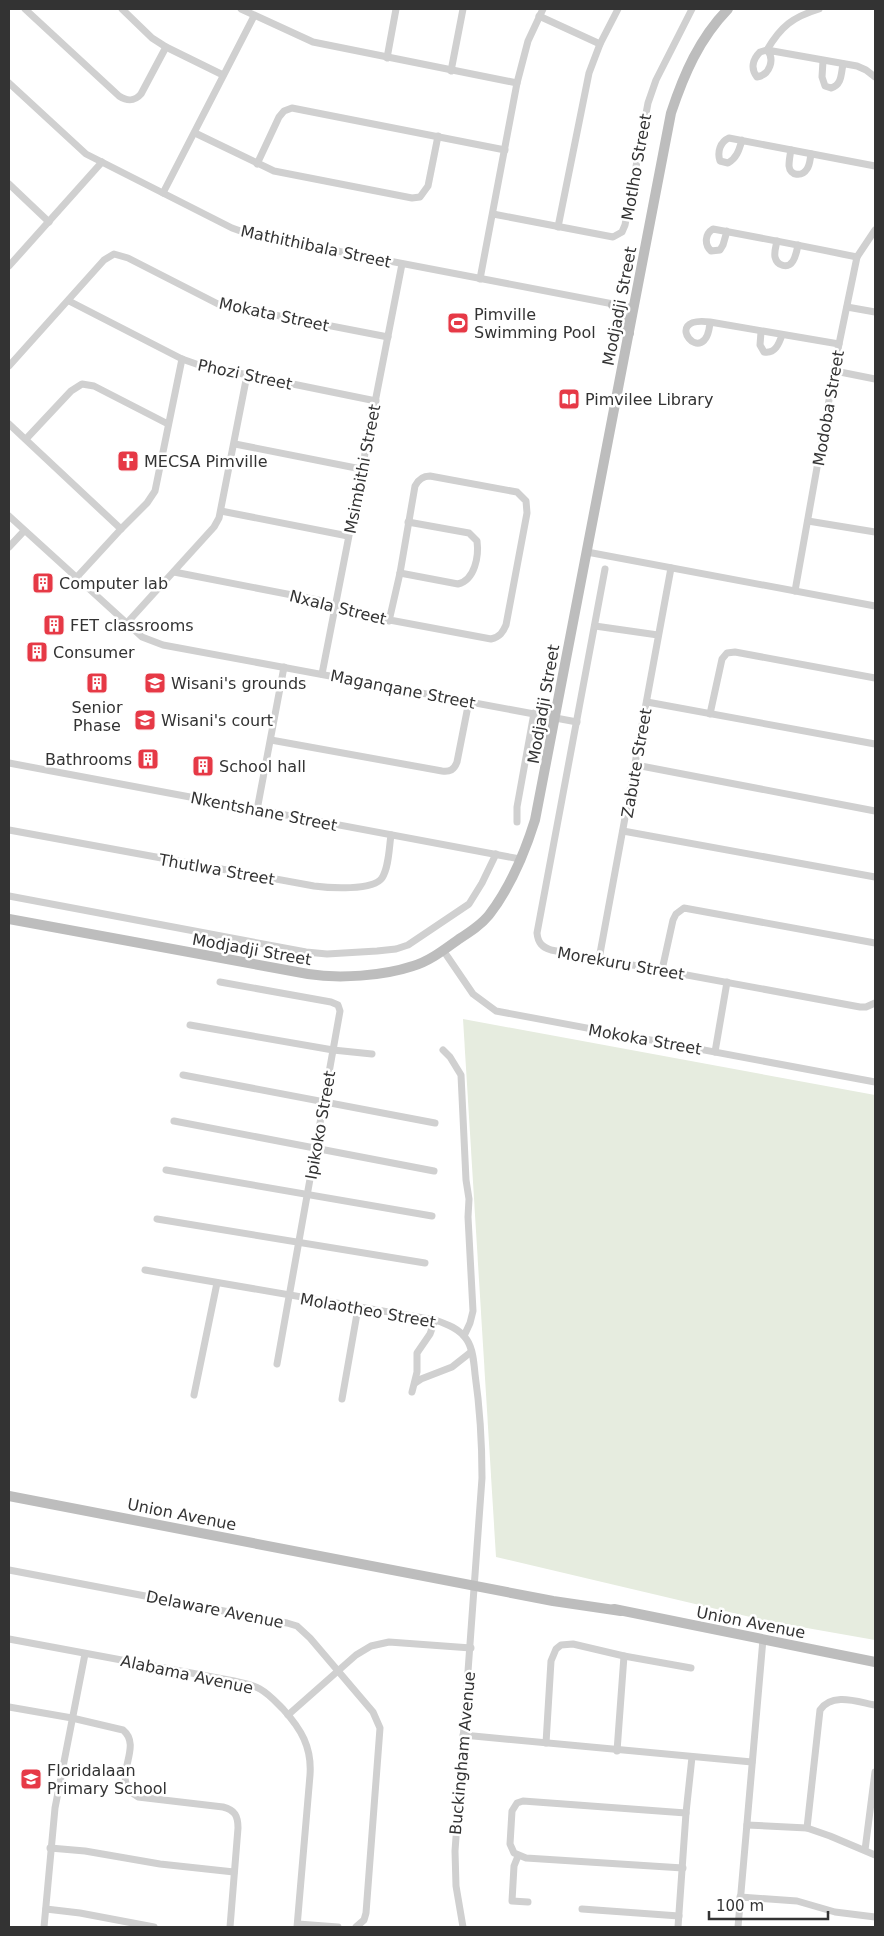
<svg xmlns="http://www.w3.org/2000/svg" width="884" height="1936" viewBox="0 0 884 1936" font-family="'DejaVu Sans',sans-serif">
  <rect width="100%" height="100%" fill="#fff"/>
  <polygon fill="#e6ecdf" points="463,1019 875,1095 875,1640 767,1621 496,1557"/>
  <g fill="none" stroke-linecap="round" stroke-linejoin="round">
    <g stroke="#d0d0d0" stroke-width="7">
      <path d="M25,9L119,96C127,101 134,102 141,94L166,47"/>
      <polyline points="122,9 152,38 166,47 223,75"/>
      <polyline points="241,9 313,42 517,83"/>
      <polyline points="539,16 600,44"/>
      <path d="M767,50C775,59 770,75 757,77C750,68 753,59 760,52L767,50L857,66L866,70L875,77"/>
      <path d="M767,50C781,26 793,17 819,9"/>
      <polyline points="387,58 396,9"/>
      <path d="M823,61L822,77L825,86L831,88C842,85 841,74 843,64"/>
      <polyline points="451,71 463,9"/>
      <polyline points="9,83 86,154 232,228 249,234 306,245 634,308"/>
      <polyline points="195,133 274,171 412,198 420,197 428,186 438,136"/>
      <path d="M742,140C739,150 737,158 728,163L720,161C717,152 720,142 729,138L875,166"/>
      <path d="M791,150C790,155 789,161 789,166C790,176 802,177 807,169C810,165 810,159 811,154"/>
      <polyline points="257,164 279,117 284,111 292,108 505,150"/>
      <polyline points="9,184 49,222"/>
      <polyline points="163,193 254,16"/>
      <polyline points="493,214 613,237 622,232 625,225 648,103 656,80 692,9"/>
      <polyline points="558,227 589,73 600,44 618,9"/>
      <path d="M727,231L723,245L720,250L711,251C704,244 705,234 713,229C761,238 809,247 857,257"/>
      <path d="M777,241C776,246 774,252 775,257C777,266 788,269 793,261C796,256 797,250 798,245"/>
      <polyline points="9,266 102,162"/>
      <polyline points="480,279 517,83 528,41 543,9"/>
      <polyline points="69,301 182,359 199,365 376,401"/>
      <polyline points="847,307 875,312"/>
      <path d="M710,322C706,373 658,315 710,322L839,344"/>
      <path d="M761,332L760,345L764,352C775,354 779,344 782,335"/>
      <polyline points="9,366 104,260 114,254 128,258 218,304 388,337"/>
      <polyline points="835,371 875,379"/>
      <polyline points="9,424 121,529"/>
      <polyline points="26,439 71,391 82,384 94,386 168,424"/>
      <polyline points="235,444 361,469"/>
      <polyline points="221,511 348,536"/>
      <polyline points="9,516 142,637 163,645 577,722"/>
      <polyline points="808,521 875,532"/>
      <polyline points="9,547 24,531"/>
      <polyline points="587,552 875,606"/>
      <path d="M605,569L537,933C538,943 542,947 551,950L860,1007H866L875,1003"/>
      <path d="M174,572L323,601L334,609L347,612L491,639C500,637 503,632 506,625L527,513L526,501L517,492L430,476C423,476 418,480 415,486L400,573L389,621"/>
      <path d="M400,573L458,584C475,580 479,556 477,541L469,533L408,522"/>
      <polyline points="76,578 121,529 147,503 155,491 182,359"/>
      <polyline points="795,591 839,344 857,257 875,230"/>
      <polyline points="126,624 214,527 219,518 247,375"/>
      <polyline points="595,626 658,635"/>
      <polyline points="322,674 402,264"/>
      <polyline points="647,702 875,744"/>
      <polyline points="710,714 722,659 727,653 735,652 875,678"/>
      <path d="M271,740L442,771C450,772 454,770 457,762L469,701"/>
      <polyline points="9,763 520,859"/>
      <polyline points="636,765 875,811"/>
      <polyline points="257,810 284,667"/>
      <polyline points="517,822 517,807 534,713"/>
      <path d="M9,830L314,886C329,888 373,891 382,878C389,867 389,848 391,835"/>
      <polyline points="623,831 875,877"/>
      <polyline points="9,896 306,952 327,954 377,951 396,949 408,945 469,904 482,883 496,854"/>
      <polyline points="443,950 473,994 496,1011 875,1082"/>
      <polyline points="599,959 671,568"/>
      <polyline points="662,970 673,920 676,914 684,908 875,943"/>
      <polyline points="220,982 331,1002 338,1005 340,1011 277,1364"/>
      <polyline points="190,1025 333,1050 372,1054"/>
      <polyline points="443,1050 450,1057 461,1075 466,1180 469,1199 468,1217 473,1311 470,1323 464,1336"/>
      <polyline points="715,1052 727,982"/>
      <polyline points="183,1075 435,1123"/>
      <polyline points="174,1121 434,1171"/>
      <polyline points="166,1170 432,1216"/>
      <polyline points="157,1219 425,1263"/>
      <path d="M145,1270L435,1320C447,1324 460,1329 467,1340C473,1349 474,1363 475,1374C480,1409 482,1443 482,1478L455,1851L456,1886L463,1927"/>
      <polyline points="415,1383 421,1379 452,1367 471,1352"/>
      <polyline points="412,1392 417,1372 417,1353 430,1334 435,1320"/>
      <polyline points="194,1395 217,1283"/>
      <polyline points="342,1399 358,1308"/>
      <polyline points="9,1570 287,1623 297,1626 310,1638 373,1712 380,1728 366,1913 364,1920 356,1927"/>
      <path d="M9,1639L234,1681C243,1683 252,1684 260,1689C269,1694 276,1702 283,1709C301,1729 312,1747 310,1775L297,1927"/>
      <path d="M9,1707L72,1718L123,1730C145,1748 107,1781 138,1797L223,1807C235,1810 238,1816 238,1828L230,1927"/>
      <polyline points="288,1715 356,1655 371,1646 389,1642 471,1648"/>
      <polyline points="463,1735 752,1762"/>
      <polyline points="546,1743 551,1661 556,1649 561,1645 573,1644 624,1656 691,1668"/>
      <polyline points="617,1751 624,1656"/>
      <polyline points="747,1825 807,1828 830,1836 875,1855"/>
      <path d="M807,1828L820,1710C832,1692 858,1702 875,1705"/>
      <polyline points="50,1848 85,1851 160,1864 234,1872"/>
      <polyline points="865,1850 875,1772"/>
      <polyline points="518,1856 514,1866 512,1901 528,1902"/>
      <polyline points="683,1868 526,1858 514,1853 510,1844 512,1811 517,1803 523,1801 686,1813"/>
      <polyline points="740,1897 797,1901 835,1912 875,1917"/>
      <polyline points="46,1909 80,1913 154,1927"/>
      <polyline points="582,1909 679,1916"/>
      <polyline points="298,1924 338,1927"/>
      <polyline points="44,1927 55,1808 85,1654"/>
      <polyline points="678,1927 686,1813 692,1757"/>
      <polyline points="738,1927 763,1639"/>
    </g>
    <g stroke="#bdbdbd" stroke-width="10">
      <polyline points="613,305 621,314 629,333"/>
      <path d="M9,919L308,974C339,979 383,976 413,966C430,961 445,949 459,939C470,932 481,925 489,915C509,889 525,852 535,820L671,113C684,74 699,39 728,9"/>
      <polyline points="9,1496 553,1601 621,1611"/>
      <polyline points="614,1609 875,1662"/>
    </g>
  </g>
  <defs>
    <g id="stadium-square" transform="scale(1.125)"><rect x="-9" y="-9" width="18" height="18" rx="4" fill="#e63946" stroke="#fff"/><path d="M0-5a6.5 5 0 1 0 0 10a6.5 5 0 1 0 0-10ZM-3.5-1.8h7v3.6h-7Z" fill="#fff"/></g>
    <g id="library-square" transform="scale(1.125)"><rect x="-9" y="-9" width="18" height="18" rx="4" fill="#e63946" stroke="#fff"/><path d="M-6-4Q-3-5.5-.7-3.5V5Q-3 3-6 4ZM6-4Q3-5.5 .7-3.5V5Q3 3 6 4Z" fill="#fff"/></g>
    <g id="church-square" transform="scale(1.125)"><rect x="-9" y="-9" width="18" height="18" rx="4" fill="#e63946" stroke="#fff"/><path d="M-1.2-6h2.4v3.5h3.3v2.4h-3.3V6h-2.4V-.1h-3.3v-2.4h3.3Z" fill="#fff"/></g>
    <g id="building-square" transform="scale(1.125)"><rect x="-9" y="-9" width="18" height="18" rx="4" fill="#e63946" stroke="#fff"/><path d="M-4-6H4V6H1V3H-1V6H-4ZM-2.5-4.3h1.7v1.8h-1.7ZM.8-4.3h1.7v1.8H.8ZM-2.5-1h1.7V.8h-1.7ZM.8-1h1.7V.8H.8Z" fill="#fff"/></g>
    <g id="school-square" transform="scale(1.125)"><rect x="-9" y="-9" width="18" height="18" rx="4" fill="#e63946" stroke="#fff"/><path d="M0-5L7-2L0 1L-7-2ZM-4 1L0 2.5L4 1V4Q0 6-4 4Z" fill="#fff"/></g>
  </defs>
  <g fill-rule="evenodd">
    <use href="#stadium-square" x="458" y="323"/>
    <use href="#library-square" x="569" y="399"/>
    <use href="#church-square" x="128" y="461"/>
    <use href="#building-square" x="43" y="583"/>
    <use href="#building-square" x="54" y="625"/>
    <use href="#building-square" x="37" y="652"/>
    <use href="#building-square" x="97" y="683"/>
    <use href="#school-square" x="155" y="683"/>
    <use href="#school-square" x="145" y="720"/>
    <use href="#building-square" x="148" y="759"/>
    <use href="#building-square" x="203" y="766"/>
    <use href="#school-square" x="31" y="1779"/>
  </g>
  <g text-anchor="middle" stroke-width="5" stroke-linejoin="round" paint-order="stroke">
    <g font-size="16" fill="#333" stroke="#fff">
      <text transform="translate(636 167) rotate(-80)" y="6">Motlho Street</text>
      <text transform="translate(316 246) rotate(12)" y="6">Mathithibala Street</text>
      <text transform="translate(619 306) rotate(-79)" y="6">Modjadji Street</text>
      <text transform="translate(274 314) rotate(12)" y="6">Mokata Street</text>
      <text transform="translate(245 374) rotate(12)" y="6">Phozi Street</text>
      <text transform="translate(828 408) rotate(-80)" y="6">Modoba Street</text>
      <text transform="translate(362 469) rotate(-79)" y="6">Msimbithi Street</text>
      <text transform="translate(338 607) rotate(14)" y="6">Nxala Street</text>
      <text transform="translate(403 689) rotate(11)" y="6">Maganqane Street</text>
      <text transform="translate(543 704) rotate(-80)" y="6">Modjadji Street</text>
      <text transform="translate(636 763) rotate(-80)" y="6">Zabute Street</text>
      <text transform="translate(264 811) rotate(11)" y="6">Nkentshane Street</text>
      <text transform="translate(217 869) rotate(10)" y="6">Thutlwa Street</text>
      <text transform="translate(252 949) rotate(10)" y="6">Modjadji Street</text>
      <text transform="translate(621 963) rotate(10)" y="6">Morekuru Street</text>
      <text transform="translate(645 1039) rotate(10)" y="6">Mokoka Street</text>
      <text transform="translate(320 1125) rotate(-80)" y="6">Ipikoko Street</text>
      <text transform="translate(368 1310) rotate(10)" y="6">Molaotheo Street</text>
      <text transform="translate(182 1514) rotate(11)" y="6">Union Avenue</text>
      <text transform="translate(215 1609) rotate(11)" y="6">Delaware Avenue</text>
      <text transform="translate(751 1622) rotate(11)" y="6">Union Avenue</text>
      <text transform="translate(187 1674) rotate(12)" y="6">Alabama Avenue</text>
      <text transform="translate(462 1753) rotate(-85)" y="6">Buckingham Avenue</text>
    </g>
    <g font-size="16" fill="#333" stroke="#fff" text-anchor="start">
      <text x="474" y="320">Pimville<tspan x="474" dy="18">Swimming Pool</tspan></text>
      <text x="585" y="405">Pimvilee Library</text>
      <text x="144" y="467">MECSA Pimville</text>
      <text x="59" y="589">Computer lab</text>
      <text x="70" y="631">FET classrooms</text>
      <text x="53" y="658">Consumer</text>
      <text x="171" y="689">Wisani's grounds</text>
      <text x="97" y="713" text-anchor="middle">Senior<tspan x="97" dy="18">Phase</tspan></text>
      <text x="161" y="726">Wisani's court</text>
      <text x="132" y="765" text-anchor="end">Bathrooms</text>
      <text x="219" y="772">School hall</text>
      <text x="47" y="1776">Floridalaan<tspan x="47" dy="18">Primary School</tspan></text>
    </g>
  </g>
  <rect width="884" height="1936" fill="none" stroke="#333333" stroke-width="20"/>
  <path d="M709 1911v8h119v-8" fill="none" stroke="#333333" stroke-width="2.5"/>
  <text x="716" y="1911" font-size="15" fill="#333333" stroke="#ffffff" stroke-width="4" paint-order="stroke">100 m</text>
</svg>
